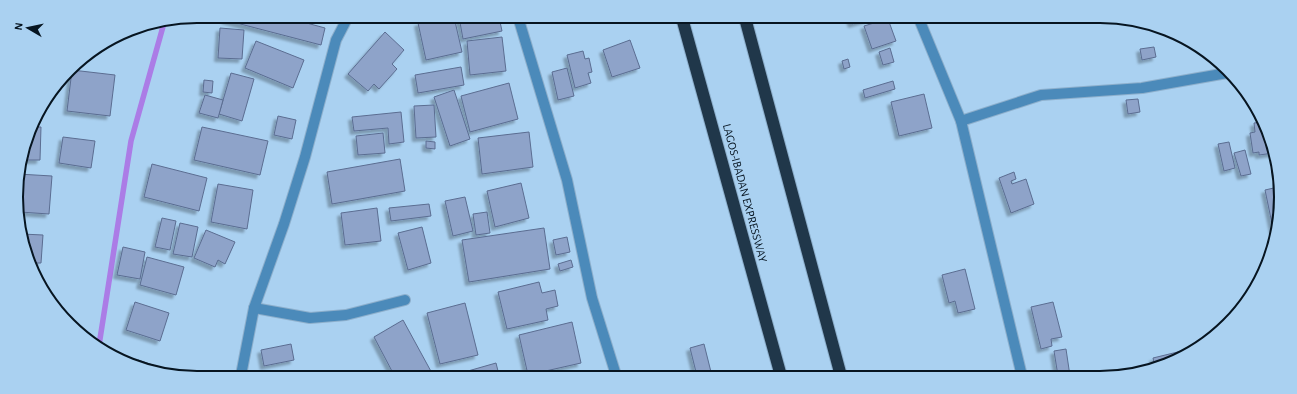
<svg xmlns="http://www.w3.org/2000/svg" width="1297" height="394" viewBox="0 0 1297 394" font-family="'Alegreya Sans',sans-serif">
  <defs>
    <filter id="shadow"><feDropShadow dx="-3.5" dy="3.5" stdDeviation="1" flood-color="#0004"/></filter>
  </defs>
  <rect width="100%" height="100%" fill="#aad1f1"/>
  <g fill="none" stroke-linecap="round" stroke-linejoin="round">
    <polyline stroke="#ab7ce6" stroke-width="5.5" points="99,349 100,339 131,141 164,23"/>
  </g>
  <g fill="#8ea3c9" stroke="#5b6d91" filter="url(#shadow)">
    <polygon points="226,16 281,16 325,28 321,45 225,20"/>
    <polygon points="441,17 454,17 462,52 426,60 418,23"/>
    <polygon points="459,17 499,17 502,31 463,39"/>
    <polygon points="850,18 869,19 852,24"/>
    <polygon points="887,19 888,19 896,41 872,49 864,26"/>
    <polygon points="220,28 244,30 242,59 218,58"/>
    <polygon points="385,32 404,50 392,64 397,69 379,89 374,84 368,91 348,74"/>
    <polygon points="502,37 506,71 470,75 467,41"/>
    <polygon points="630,40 640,68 612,77 603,50"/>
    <polygon points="256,41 304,60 293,88 245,68"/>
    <polygon points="1154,47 1156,57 1142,60 1140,49"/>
    <polygon points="890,48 894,62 883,65 879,52"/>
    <polygon points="583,51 585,59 589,58 592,72 588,73 591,83 575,88 567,55"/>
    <polygon points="848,59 850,67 844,69 842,61"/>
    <polygon points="461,67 464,85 418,93 415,75"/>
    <polygon points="567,68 574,96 558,100 552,72"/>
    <polygon points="72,70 115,75 110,116 67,111"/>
    <polygon points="231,73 254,79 242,121 219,114"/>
    <polygon points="204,80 213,81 212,93 203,92"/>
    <polygon points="893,81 895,89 865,98 863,90"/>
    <polygon points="509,83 518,119 470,132 461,96"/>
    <polygon points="454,90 470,139 450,146 434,97"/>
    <polygon points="924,94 932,128 899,136 891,102"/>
    <polygon points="205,95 223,100 218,118 199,113"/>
    <polygon points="1138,99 1140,112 1128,114 1126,100"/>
    <polygon points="434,105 436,137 416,138 414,106"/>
    <polygon points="401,112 404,142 389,144 388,128 354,131 352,117"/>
    <polygon points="278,116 296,120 292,139 274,135"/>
    <polygon points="1261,122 1274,153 1259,155 1259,152 1253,153 1250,133 1255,132 1254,123"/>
    <polygon points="32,127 41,127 40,160 22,160"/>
    <polygon points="202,127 268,141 260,175 194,160"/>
    <polygon points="529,132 533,167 482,174 478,138"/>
    <polygon points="383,133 385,153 358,155 356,136"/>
    <polygon points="63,137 95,141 91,168 59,163"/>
    <polygon points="426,141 435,142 435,149 426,148"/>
    <polygon points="1229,142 1235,168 1224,171 1218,144"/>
    <polygon points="1245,150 1251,174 1241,176 1234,153"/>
    <polygon points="400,159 405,191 332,204 327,172"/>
    <polygon points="152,164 207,178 199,211 144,197"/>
    <polygon points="1014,172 1016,179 1011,181 1012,184 1026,179 1034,204 1011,213 999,178"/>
    <polygon points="18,174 52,176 49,214 20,212"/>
    <polygon points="521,183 529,218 495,227 487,191"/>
    <polygon points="218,184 253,190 247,229 211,222"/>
    <polygon points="1278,187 1277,233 1275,238 1265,190"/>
    <polygon points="465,197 473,231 453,236 445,201"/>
    <polygon points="429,204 431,216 391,221 389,208"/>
    <polygon points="377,208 381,241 345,245 341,213"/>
    <polygon points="487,212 490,233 476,235 473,214"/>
    <polygon points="162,218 176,221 170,250 155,247"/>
    <polygon points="180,223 198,227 192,257 173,254"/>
    <polygon points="422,227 431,263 408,270 398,233"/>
    <polygon points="544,228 550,269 469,282 462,240"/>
    <polygon points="206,230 235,242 225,264 218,260 215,267 194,258"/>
    <polygon points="22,234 43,235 41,263 32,263 22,244"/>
    <polygon points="567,237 570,252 556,255 553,240"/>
    <polygon points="123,247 145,252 140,279 117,275"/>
    <polygon points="147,257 184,267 176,295 140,285"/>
    <polygon points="571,260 573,267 560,271 558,264"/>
    <polygon points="965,269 975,309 958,313 955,301 949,303 942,275"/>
    <polygon points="539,282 542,293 555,290 558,306 546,309 548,320 507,329 498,292"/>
    <polygon points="42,284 46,284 46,291"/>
    <polygon points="135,302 169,313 160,341 126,330"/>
    <polygon points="1053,302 1062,337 1051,339 1052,346 1041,349 1031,307"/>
    <polygon points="465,303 478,355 440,364 427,313"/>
    <polygon points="403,320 433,375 394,375 374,337"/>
    <polygon points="572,322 581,363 528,375 519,335"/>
    <polygon points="291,344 294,360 264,366 261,350"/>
    <polygon points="704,344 712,376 697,376 690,348"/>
    <polygon points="1194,348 1194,350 1180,359 1155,367 1153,358"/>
    <polygon points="1066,349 1070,376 1058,376 1054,351"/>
    <polygon points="138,360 165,369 163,374 137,364"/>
    <polygon points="496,363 499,375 454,375"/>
    <polygon points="298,372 299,375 289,375"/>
  </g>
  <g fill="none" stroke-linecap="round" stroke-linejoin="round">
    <g stroke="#8dafcc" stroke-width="12">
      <g id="minor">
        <polyline points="518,17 567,180 592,298 616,375"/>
        <polyline points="919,19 961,121 1022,376"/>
        <polyline points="961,121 1041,95 1142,88 1227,73"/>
        <polyline points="254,308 310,318 346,315 405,300"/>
        <polyline points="241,375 254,308 284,224 305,157 336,40 348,17"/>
      </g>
    </g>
    <g stroke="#8dafcc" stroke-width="14">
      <g id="highway">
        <polyline points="682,18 781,376"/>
        <polyline points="745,18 841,376"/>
      </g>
    </g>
    <use href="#minor" stroke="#4b8aba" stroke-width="10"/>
    <use href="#highway" stroke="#20374a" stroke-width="12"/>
  </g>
  <g text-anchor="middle" stroke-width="4" stroke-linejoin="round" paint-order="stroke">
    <g font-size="12" fill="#071521" stroke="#aad1f1">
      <text transform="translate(745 193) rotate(75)" y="4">LAGOS-IBADAN EXPRESSWAY</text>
    </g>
  </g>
  <path d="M0 0H1297V394H0ZM197 23H1100A174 174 0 0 1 1274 197V197A174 174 0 0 1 1100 371H197A174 174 0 0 1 23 197V197A174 174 0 0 1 197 23Z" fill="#aad1f1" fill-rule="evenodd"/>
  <path fill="none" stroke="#071521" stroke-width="2" d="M197 23H1100A174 174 0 0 1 1274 197V197A174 174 0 0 1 1100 371H197A174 174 0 0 1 23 197V197A174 174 0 0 1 197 23Z"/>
  <g transform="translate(28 28) rotate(279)" stroke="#aad1f1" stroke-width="3" paint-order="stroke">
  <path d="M0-3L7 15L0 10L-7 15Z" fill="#071521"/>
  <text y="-6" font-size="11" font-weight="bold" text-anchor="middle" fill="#071521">N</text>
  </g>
</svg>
